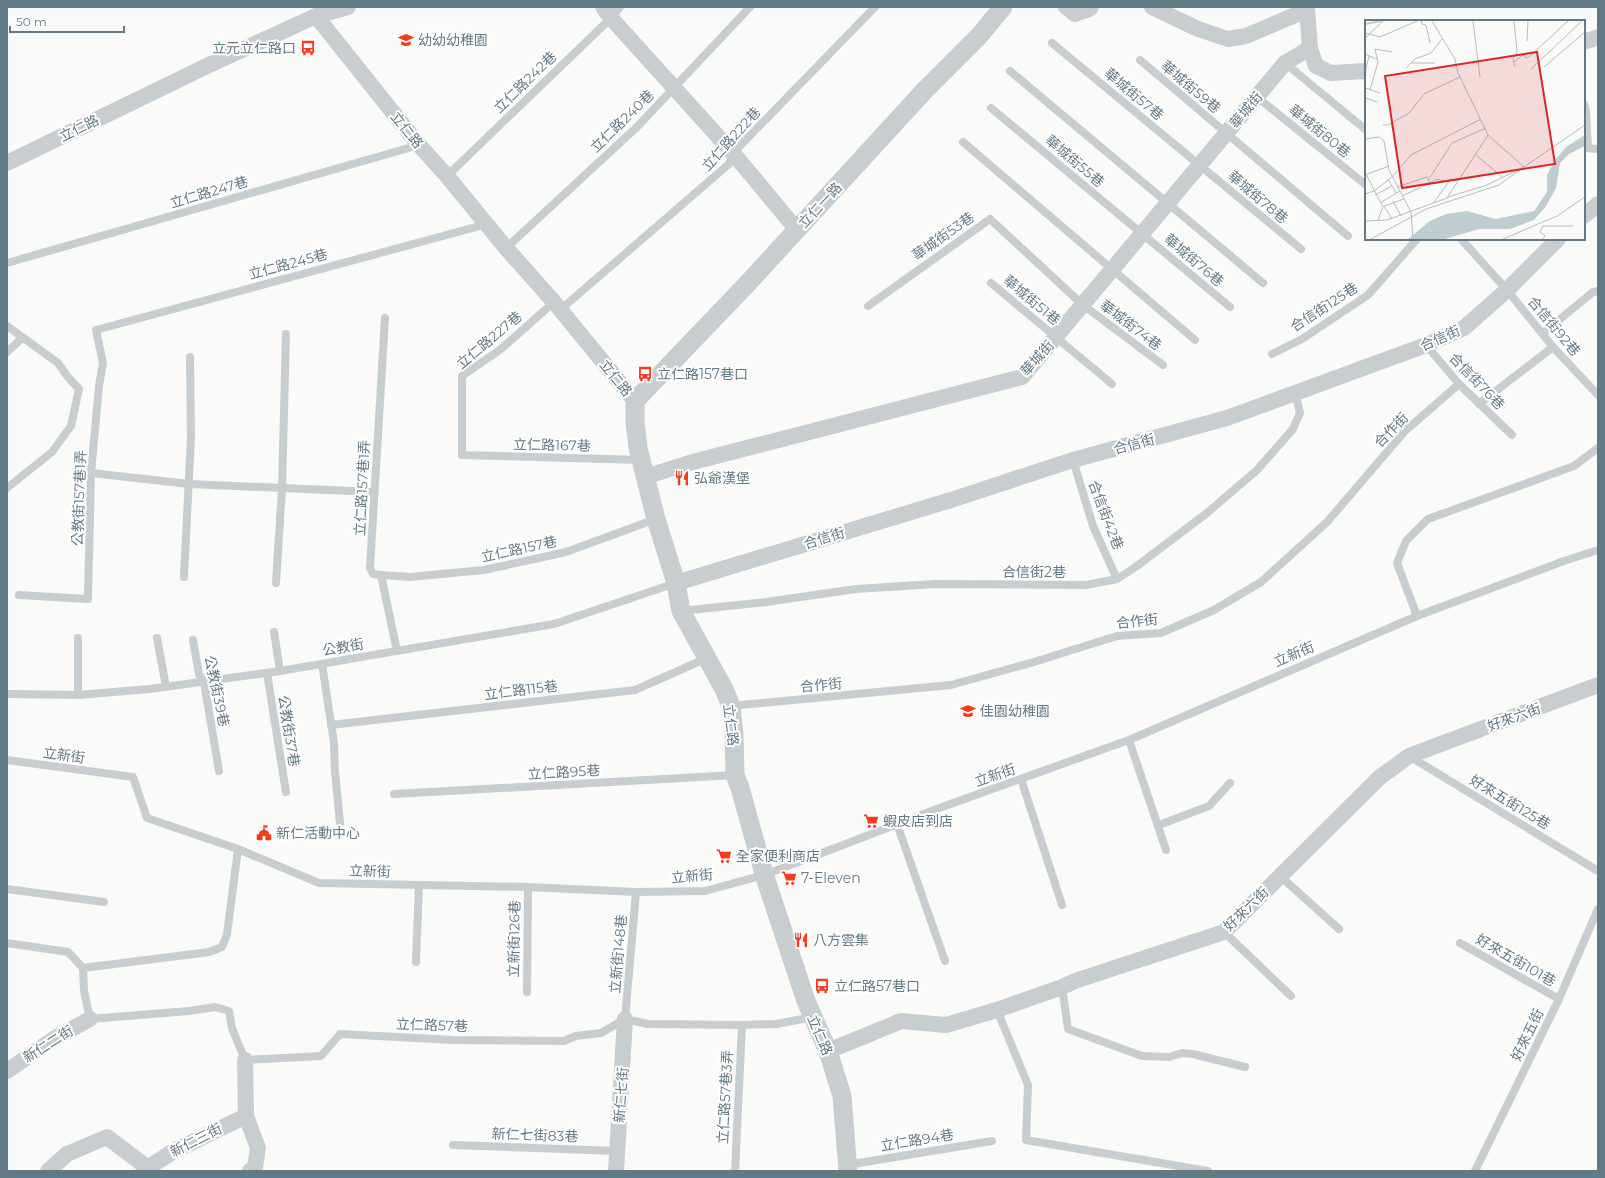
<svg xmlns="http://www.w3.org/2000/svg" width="1605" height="1178" viewBox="0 0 1605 1178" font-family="Montserrat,'Noto Sans TC',sans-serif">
  <rect width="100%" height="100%" fill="#fafaf8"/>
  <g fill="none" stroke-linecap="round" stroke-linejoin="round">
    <g stroke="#c8cdd0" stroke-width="8">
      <polyline points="1052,43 1301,249"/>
      <polyline points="1140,60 1348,236"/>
      <polyline points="1285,63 1366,130"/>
      <polyline points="1010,71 1263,283"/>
      <polyline points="1257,97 1366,185"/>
      <polyline points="1584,104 1586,111 1588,148"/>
      <polyline points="991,108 1230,307"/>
      <polyline points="963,142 1195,340"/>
      <polyline points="1584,148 1598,149"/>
      <polyline points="447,176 611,18 620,7"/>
      <polyline points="1461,239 1507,290 1553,347 1598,395"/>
      <polyline points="506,248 637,127 750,7"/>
      <polyline points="7,263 419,145"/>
      <polyline points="991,283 1112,384"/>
      <polyline points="554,302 501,349 462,376 462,455 641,460"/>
      <polyline points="868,306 990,219 1083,305 1163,365"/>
      <polyline points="560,310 729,164 733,153 875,7"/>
      <polyline points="385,318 370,568 373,574 381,575 397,651"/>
      <polyline points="7,326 58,363 67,376 79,389 71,426 52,452 7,488"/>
      <polyline points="1543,333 1593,292 1598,291"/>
      <polyline points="1426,345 1459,384 1512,435"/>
      <polyline points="7,352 22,338"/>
      <polyline points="1272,354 1302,339 1368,295 1417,239"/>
      <polyline points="1479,404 1553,347"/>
      <polyline points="1073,460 1093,526 1117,579"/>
      <polyline points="91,473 189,484 374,492"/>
      <polyline points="381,575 410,577 484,570 566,552 656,519"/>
      <polyline points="184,577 191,437 190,357"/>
      <polyline points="276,583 282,489 286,334"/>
      <polyline points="19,595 88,599 91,473 99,386 103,363 96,330 487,224"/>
      <polyline points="681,611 766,602 856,589 935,584 1086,585 1117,579 1137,566 1207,513 1257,470 1293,429 1300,413 1295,392"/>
      <polyline points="1417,616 1397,563 1406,541 1428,519 1574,466 1598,448"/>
      <polyline points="274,632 280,671"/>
      <polyline points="157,638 166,687"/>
      <polyline points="193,640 199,674 204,682 219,771"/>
      <polyline points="322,664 334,743 335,772 340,823"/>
      <polyline points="267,673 286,792"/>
      <polyline points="7,694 78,695 150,689 280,671 554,624 676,583"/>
      <polyline points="78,695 78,638"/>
      <polyline points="731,706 951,685 1034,662 1117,636 1161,633 1214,610 1261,582 1327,522 1405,431 1459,384"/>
      <polyline points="331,725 635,690 707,658"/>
      <polyline points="1129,740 1166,850"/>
      <polyline points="1409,756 1598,871"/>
      <polyline points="7,760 133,777 147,818 238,849 319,883 528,887 636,892 705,891 767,874 942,807 1129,740 1417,616 1564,561 1598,550"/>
      <polyline points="1021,779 1062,905"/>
      <polyline points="394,794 735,775"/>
      <polyline points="897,824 945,961"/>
      <polyline points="1159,825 1209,806 1230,783"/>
      <polyline points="238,849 227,934 222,947 209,952 83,968 84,991 90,1019 189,1011 215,1007 229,1011 232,1028 245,1060 321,1056 340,1034 454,1040 564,1041 576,1036 601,1033 625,1019 648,1024 742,1025 776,1024 813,1017"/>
      <polyline points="1280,876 1339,929"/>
      <polyline points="7,889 104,902"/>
      <polyline points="1224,932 1291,996"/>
      <polyline points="7,943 68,952 83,968"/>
      <polyline points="1460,943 1559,999"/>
      <polyline points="416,962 419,885"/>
      <polyline points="1062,987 1068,1029 1142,1056 1169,1057 1182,1053 1193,1054 1245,1067"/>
      <polyline points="527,992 528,887"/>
      <polyline points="997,1010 1028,1085 1026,1140 1208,1171"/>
      <polyline points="625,1019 636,892"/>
      <polyline points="453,1145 617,1151"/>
      <polyline points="847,1165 992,1141"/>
      <polyline points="735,1171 742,1025"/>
      <polyline points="1475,1171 1559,999 1598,909"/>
    </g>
    <g stroke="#c8cdd0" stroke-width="16">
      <polyline points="603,7 611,18 733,153 797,230"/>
      <polyline points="1066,7 1075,14 1089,9 1091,7"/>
      <polyline points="1152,7 1198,29 1228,39 1246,36 1307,10 1310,48 1316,66 1331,73 1366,71"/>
      <polyline points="316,16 419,145 447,176 506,248 554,302 635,401"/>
      <polyline points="1584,42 1598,37"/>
      <polyline points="7,163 209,65 316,16 348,7"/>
      <polyline points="1584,216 1598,204"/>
      <polyline points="645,477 689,463 1022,377 1285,63 1310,48"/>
      <polyline points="676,583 951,500 1073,460 1227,418 1426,345 1464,328 1507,290 1558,239"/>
      <polyline points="828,1051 901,1021 946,1025 997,1010 1062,987 1075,981 1224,932 1380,777 1409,756 1598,685"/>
      <polyline points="245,1060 246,1116 258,1148 255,1167 250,1171"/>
      <polyline points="7,1071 55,1038 90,1019"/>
      <polyline points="48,1171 67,1154 107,1137 148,1168 172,1152 246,1116"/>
      <polyline points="616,1171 625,1019"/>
    </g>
    <polyline stroke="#c8cdd0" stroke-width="19" points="848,1171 842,1096 828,1051 806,1001 764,874 740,788 735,775 734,734 731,706 724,689 681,611 676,583 656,519 638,448 635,422 635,401 748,283 925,90 979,36 1003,7"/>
  </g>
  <defs>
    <g id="school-bare" transform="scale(1.2)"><path d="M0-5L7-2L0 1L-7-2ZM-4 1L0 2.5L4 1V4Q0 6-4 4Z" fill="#f53c1d" stroke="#fff" stroke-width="2.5" paint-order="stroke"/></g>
    <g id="bus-bare" transform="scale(1.2)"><path d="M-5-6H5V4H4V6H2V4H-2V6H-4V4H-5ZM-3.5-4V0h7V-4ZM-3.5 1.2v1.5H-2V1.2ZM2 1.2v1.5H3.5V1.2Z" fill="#f53c1d" stroke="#fff" stroke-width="2.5" paint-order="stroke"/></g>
    <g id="restaurant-bare" transform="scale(1.2)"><path d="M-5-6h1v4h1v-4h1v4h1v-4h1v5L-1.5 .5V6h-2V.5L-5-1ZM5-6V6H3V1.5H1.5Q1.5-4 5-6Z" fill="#f53c1d" stroke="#fff" stroke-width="2.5" paint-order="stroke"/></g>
    <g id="supermarket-bare" transform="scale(1.2)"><path d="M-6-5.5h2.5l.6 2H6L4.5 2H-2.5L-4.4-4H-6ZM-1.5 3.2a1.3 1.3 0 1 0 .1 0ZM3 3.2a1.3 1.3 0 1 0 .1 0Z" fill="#f53c1d" stroke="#fff" stroke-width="2.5" paint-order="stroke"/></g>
    <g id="civic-bare" transform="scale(1.2)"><path d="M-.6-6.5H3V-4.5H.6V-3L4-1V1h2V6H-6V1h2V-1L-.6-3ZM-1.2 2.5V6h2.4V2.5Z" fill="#f53c1d" stroke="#fff" stroke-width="2.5" paint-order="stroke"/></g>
  </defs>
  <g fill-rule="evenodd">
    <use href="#school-bare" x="406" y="40"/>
    <use href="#bus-bare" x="308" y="48"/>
    <use href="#bus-bare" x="645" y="374"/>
    <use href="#restaurant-bare" x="682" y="478"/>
    <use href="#school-bare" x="968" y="711"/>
    <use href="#supermarket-bare" x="871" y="821"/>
    <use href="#civic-bare" x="264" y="833"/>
    <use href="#supermarket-bare" x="724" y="856"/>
    <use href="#supermarket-bare" x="789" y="878"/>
    <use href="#restaurant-bare" x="801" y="940"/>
    <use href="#bus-bare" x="822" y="986"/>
  </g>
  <g text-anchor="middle" stroke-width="4" stroke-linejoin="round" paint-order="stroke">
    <g font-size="14" fill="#627986" stroke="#fff" text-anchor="start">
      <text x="418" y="45">幼幼幼稚園</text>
      <text x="296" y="53" text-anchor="end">立元立仁路口</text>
      <text x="657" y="379">立仁路157巷口</text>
      <text x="694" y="483">弘爺漢堡</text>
      <text x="980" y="716">佳園幼稚園</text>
      <text x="883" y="826">蝦皮店到店</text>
      <text x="276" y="838">新仁活動中心</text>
      <text x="736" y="861">全家便利商店</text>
      <text x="801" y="883">7-Eleven</text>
      <text x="813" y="945">八方雲集</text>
      <text x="834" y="991">立仁路57巷口</text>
    </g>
    <g font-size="14" fill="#627986" stroke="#fff">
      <text transform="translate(525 82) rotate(-44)" y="5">立仁路242巷</text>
      <text transform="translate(1191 87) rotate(40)" y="5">華城街59巷</text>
      <text transform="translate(1134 94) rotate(40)" y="5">華城街57巷</text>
      <text transform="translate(1246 110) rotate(-50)" y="5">華城街</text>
      <text transform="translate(622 121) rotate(-44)" y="5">立仁路240巷</text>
      <text transform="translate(79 128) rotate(-26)" y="5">立仁路</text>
      <text transform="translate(407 130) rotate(51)" y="5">立仁路</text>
      <text transform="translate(1320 131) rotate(39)" y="5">華城街80巷</text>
      <text transform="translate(731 139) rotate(-48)" y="5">立仁路222巷</text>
      <text transform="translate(1075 161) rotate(40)" y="5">華城街55巷</text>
      <text transform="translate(209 192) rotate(-16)" y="5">立仁路247巷</text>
      <text transform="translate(1258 197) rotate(40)" y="5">華城街78巷</text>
      <text transform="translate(820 205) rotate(-47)" y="5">立仁一路</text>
      <text transform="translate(943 236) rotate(-35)" y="5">華城街53巷</text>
      <text transform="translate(1194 260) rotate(40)" y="5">華城街76巷</text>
      <text transform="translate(288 264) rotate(-15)" y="5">立仁路245巷</text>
      <text transform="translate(1032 300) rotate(40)" y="5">華城街51巷</text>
      <text transform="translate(1324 307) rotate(-33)" y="5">合信街125巷</text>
      <text transform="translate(1131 325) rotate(37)" y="5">華城街74巷</text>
      <text transform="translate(1554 326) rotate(50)" y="5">合信街92巷</text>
      <text transform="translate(1440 338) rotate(-24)" y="5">合信街</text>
      <text transform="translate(489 340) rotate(-40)" y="5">立仁路227巷</text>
      <text transform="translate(1037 358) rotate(-48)" y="5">華城街</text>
      <text transform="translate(616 378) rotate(51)" y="5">立仁路</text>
      <text transform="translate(1477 381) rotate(46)" y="5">合信街76巷</text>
      <text transform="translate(1391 430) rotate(-46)" y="5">合作街</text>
      <text transform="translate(1134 444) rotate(-15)" y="5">合信街</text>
      <text transform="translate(552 445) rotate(1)" y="5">立仁路167巷</text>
      <text transform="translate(362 488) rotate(-87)" y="5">立仁路157巷1弄</text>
      <text transform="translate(79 498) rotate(-88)" y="5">公教街157巷1弄</text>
      <text transform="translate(1106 515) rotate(69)" y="5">合信街42巷</text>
      <text transform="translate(824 538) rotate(-17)" y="5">合信街</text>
      <text transform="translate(519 549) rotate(-12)" y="5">立仁路157巷</text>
      <text x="1034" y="577">合信街2巷</text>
      <text transform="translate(1137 621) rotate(-6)" y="5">合作街</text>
      <text transform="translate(343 647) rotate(-10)" y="5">公教街</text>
      <text transform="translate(1294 654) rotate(-23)" y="5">立新街</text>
      <text transform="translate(821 685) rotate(-5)" y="5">合作街</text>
      <text transform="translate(521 690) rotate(-7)" y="5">立仁路115巷</text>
      <text transform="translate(217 691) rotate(78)" y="5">公教街39巷</text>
      <text transform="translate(1514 717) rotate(-20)" y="5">好來六街</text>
      <text transform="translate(731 725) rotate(83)" y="5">立仁路</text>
      <text transform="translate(289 731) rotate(81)" y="5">公教街37巷</text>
      <text transform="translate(64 755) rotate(8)" y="5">立新街</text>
      <text transform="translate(564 772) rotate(-3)" y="5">立仁路95巷</text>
      <text transform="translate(995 775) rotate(-19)" y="5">立新街</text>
      <text transform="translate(1510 802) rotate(31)" y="5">好來五街125巷</text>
      <text transform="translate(370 871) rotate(2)" y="5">立新街</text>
      <text transform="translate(692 876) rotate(-5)" y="5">立新街</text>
      <text transform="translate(1246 909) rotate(-44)" y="5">好來六街</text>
      <text transform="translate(514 939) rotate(-89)" y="5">立新街126巷</text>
      <text transform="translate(618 954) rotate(-85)" y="5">立新街148巷</text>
      <text transform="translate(1516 960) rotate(30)" y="5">好來五街101巷</text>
      <text transform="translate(432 1025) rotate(2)" y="5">立仁路57巷</text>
      <text transform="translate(820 1035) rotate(67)" y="5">立仁路</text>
      <text transform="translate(1527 1035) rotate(-64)" y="5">好來五街</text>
      <text transform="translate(48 1044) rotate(-32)" y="5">新仁二街</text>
      <text transform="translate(621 1095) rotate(-86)" y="5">新仁七街</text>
      <text transform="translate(725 1097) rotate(-87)" y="5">立仁路57巷3弄</text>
      <text transform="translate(535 1135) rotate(2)" y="5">新仁七街83巷</text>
      <text transform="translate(196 1140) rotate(-27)" y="5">新仁三街</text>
      <text transform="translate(917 1140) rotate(-9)" y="5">立仁路94巷</text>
    </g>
  </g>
  <g transform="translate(1365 20)">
    <rect width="220" height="220" fill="#fafaf8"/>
    <path d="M220,115V126L204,134L195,143L191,168L181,186L169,200L145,209H114L80,219H43L65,201L81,194L102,191L130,199L169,191L182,172V155L190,140L201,127Z" fill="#becdd0"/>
    <path fill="none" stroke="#becdd0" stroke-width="2" d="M0,4L16,1"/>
    <path fill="none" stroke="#b4bec3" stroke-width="1" d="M56,1L57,4L61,5L65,23M67,1L90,39L93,53L123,115L159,147M108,1L115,57M149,1L152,32L148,39L150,47M0,13L15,17L52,1M0,18L18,1M162,21L163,1M0,34L12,39M149,42L158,35L162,38L166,35L203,1M46,43H70M179,47L220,12M41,48L50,39L66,33L77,19M166,49L217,1M0,53L4,36M0,68L15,73M5,70L13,42L10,29L27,32M0,78L12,82M18,105H23L44,93L59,74L95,57M0,119L14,117L19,121L24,150L46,192L48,219M110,134L137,157M1,154L18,187L13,200M0,155L24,146M23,159L31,173M64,159L87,123L121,108M32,167L62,157L65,163L72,159L84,162M0,174L9,171L27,157L46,135L116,99M10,175L27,166M37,176L65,163M83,177L122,165L159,147L220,105M28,181L36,196M69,182L86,159L92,161M15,183L35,171M27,199L19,186L39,179M0,201L22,200L82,178L123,115M6,219L61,189L134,165L159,147M138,219L192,196L220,177M178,219L180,216L175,212L178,206H208"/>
    <path fill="#d62828" fill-opacity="0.15" stroke="#d62828" stroke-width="2" d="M172,32L190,144L37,168L20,56Z"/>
    <rect width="220" height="220" fill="none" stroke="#627986" stroke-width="2"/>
  </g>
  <rect width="1605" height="1178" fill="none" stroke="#627986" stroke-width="16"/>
  <path d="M10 26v6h114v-6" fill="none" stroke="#627986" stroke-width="2"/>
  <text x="16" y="26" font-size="12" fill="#627986" stroke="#ffffff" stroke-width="3" paint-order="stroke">50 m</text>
</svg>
